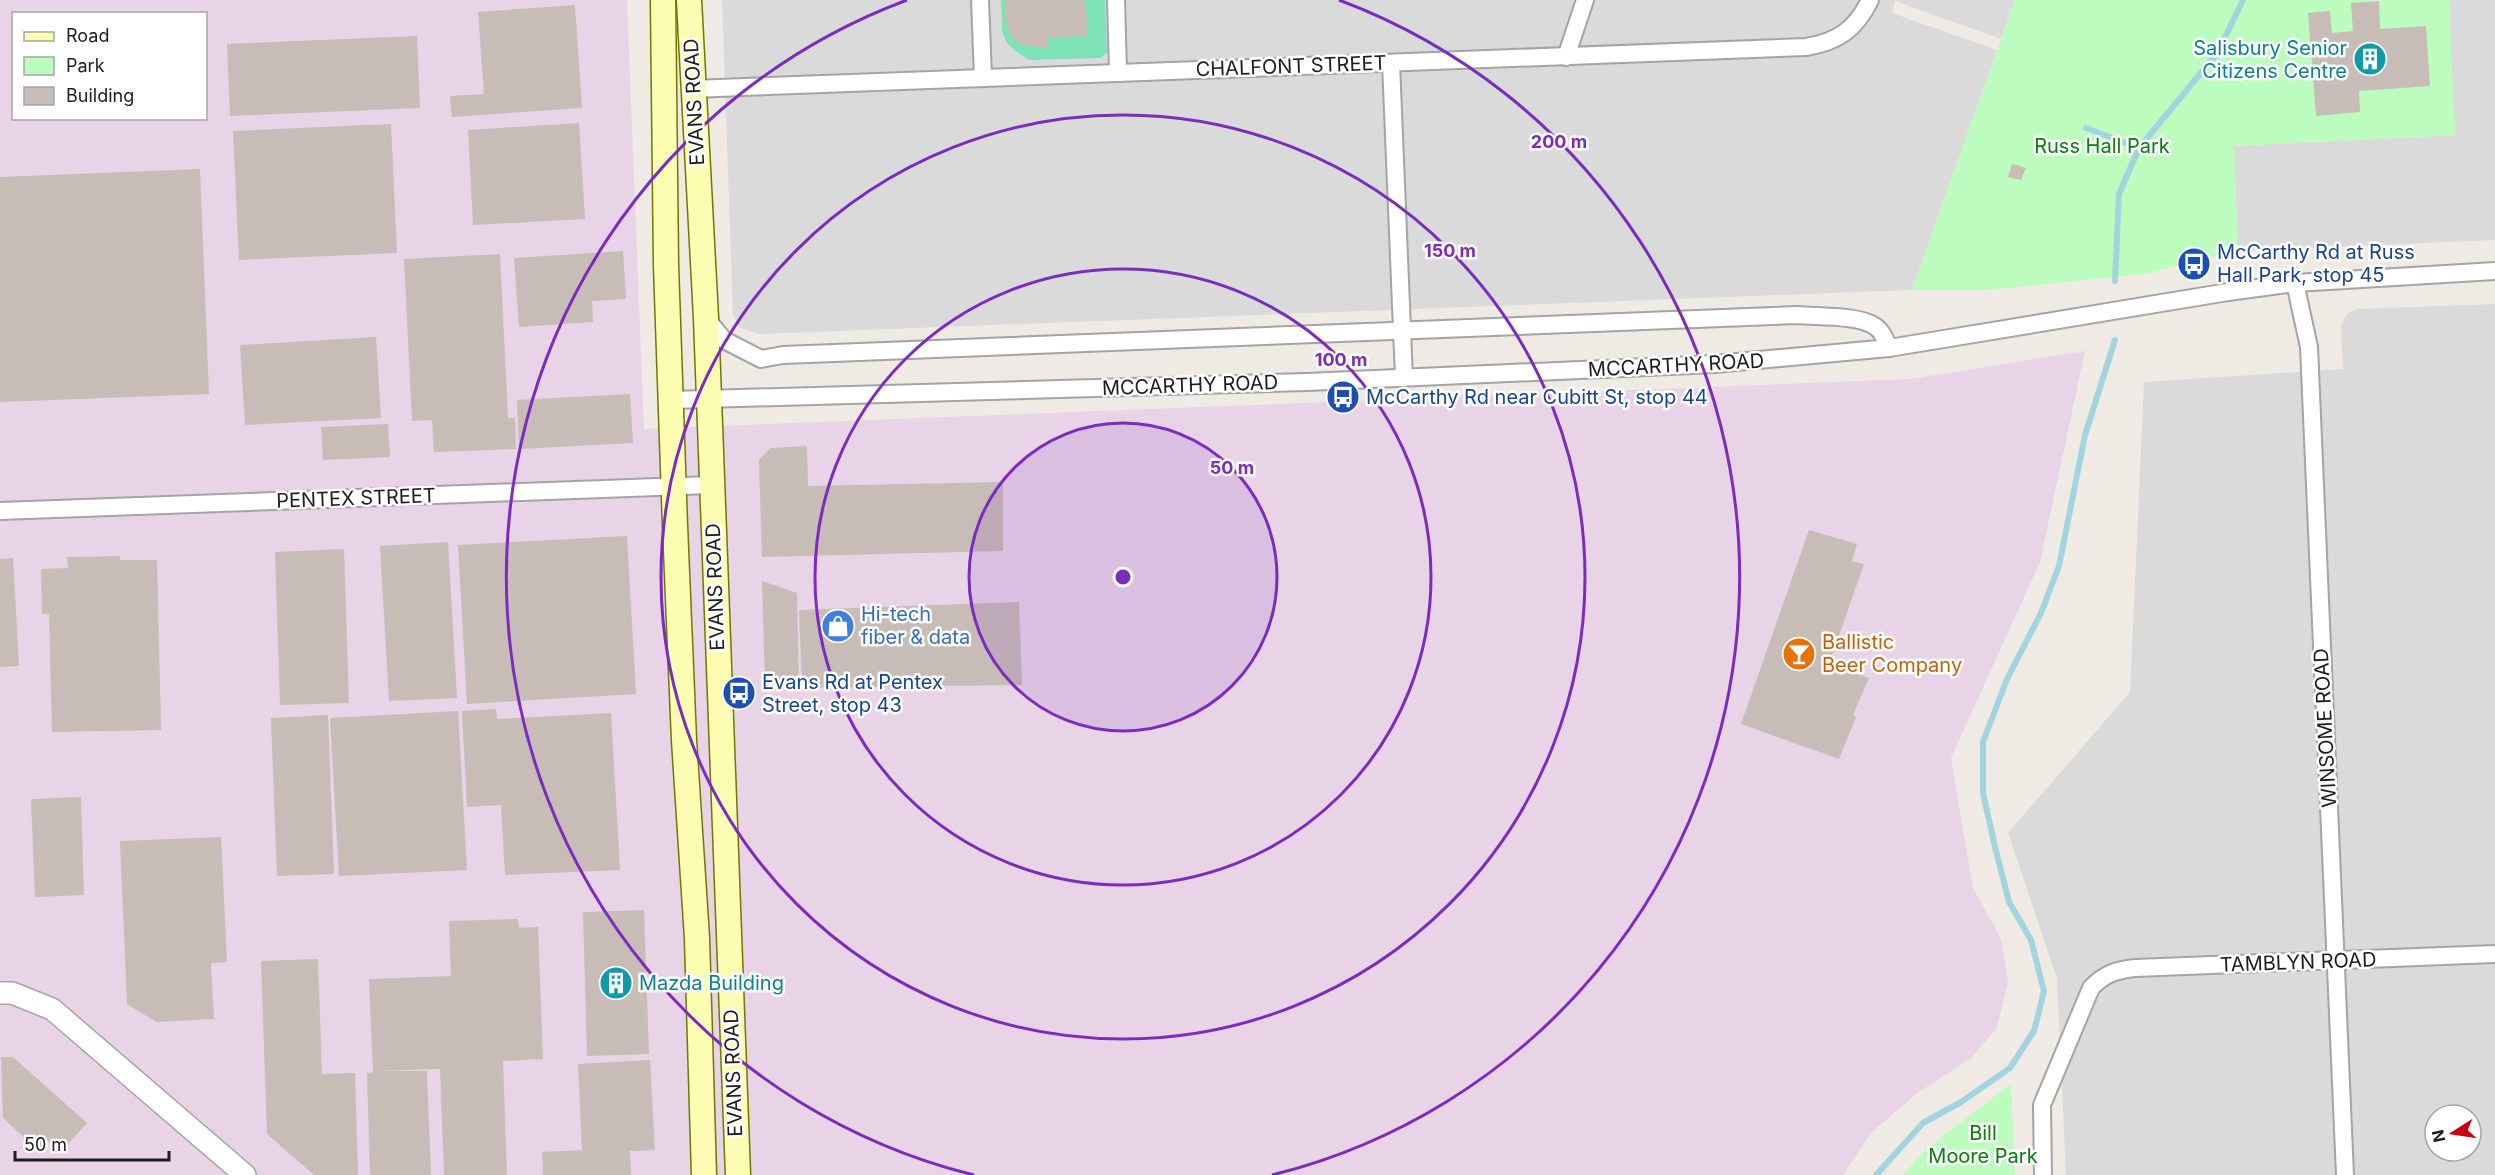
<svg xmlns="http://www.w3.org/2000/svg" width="2495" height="1175" viewBox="0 0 2495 1175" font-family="Inter,sans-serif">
  <rect width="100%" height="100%" fill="#efeae3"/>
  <g fill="#dbdada" fill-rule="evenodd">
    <polygon points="722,0 1001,0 1002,31 1007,43 1018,53 1107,51 1105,0 2015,0 2001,39 1895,1 1892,13 1997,50 1912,290 759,334 740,328 733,315"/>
    <polygon points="2449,0 2495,0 2495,240 2238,251 2234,146 2454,135"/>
    <path d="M2495,304V1175H2066L2057,979L2008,833L2130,692L2144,382L2343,369L2341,325L2347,314L2356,309ZM2435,1115H2471V1151H2435Z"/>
  </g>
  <path fill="#e8d4e6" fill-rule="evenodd" d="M0,0H627L644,429L1910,379L2085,351L2040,562L1951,758L1973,888L2001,939L2008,982L1997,1028L1971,1058L1916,1094L1871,1133L1843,1175H0ZM14,14H206V118H14Z"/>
  <g fill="#bdfcbf">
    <polygon points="2015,0 2449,0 2455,135 2234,146 2238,251 2144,274 1988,290 1912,290"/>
    <polygon points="2011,1084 2015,1175 1903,1175 1924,1151"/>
  </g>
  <polygon fill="#7de2b6" points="1001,0 1105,0 1107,52 1101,58 1029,60 1018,53 1007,43 1002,31"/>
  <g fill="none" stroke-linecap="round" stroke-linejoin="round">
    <g stroke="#a1d4df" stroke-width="6">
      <polyline points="2086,128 2139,148"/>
      <polyline points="2115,281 2119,194 2139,148 2218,52 2243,0"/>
      <polyline points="1876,1175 1923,1123 1961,1102 2010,1068 2034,1031 2044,991 2031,940 2009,902 1995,847 1983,793 1983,742 2007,679 2041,613 2059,566 2085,435 2115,340"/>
    </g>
  </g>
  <g fill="#c7bcb6">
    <polygon points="1005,0 1082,0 1086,2 1087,36 1047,38 1047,48 1020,45 1010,35 1005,20"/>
    <polygon points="2379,1 2380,29 2426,26 2430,86 2359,91 2360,112 2316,116 2308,13 2330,11 2332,33 2353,31 2351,3"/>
    <polygon points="575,5 582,108 452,117 450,96 484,94 478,12"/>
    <polygon points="417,36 420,108 230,116 227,44"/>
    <polygon points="579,123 585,219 473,225 468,130"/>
    <polygon points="391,124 397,253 239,260 233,131"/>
    <polygon points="2012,164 2026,168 2021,180 2008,177"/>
    <polygon points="200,169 209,394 0,402 0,177"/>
    <polygon points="623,251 626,299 592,301 593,322 519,327 514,258"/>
    <polygon points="500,254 508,418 515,418 516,449 434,452 432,420 412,421 404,259"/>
    <polygon points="376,337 381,418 245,425 240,345"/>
    <polygon points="630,394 633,443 519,449 517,400"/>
    <polygon points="388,424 390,457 323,460 321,427"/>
    <polygon points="807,446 808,486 1003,482 1003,551 762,557 759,460 770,448"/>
    <polygon points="1809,530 1857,544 1852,561 1864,564 1829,664 1869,678 1853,715 1856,717 1839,759 1741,724"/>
    <polygon points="627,536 636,694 467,704 458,545"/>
    <polygon points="448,542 457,698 389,701 380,546"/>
    <polygon points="344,549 349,703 280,705 275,552"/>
    <polygon points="120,556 120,560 157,560 161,730 52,732 49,614 42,614 41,569 68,568 67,557"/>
    <polygon points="13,558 19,666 0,667 0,559"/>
    <polygon points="762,581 797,593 799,687 765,687"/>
    <polygon points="1019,602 1022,685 802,688 799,610"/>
    <polygon points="496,709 497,719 611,713 620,870 505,875 501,805 467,807 462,711"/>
    <polygon points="458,711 467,870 339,876 330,718"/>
    <polygon points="328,715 334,874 277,876 271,718"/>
    <polygon points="81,797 84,895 35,897 31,799"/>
    <polygon points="221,837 227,962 211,963 214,1019 156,1022 127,1004 120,841"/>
    <polygon points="644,910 649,1054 587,1056 583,912"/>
    <polygon points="518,919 519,928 538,927 543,1059 503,1061 507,1175 444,1175 440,1069 376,1071 427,1071 431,1175 370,1175 367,1073 373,1072 369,979 451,976 449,921"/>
    <polygon points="318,959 322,1074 355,1073 358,1175 314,1175 267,1134 261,961"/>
    <polygon points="1,1057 13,1057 87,1123 61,1152 47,1140 38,1150 3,1118"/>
    <polygon points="650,1060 655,1150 630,1151 631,1175 543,1175 542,1152 582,1150 578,1064"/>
  </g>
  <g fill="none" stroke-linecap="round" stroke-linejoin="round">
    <g stroke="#a4a4a4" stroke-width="20">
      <g id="minor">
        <polyline points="980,0 983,77"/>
        <polyline points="1116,0 1118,72"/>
        <polyline points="1566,57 1585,0"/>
        <polyline points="1391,63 1404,378"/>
        <path d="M692,89L1806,47C1838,42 1856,29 1870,0"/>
        <polyline points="2295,283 2309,347 2345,1175"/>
        <path d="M706,318L724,340L761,359L783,355L1797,315C1817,317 1855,315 1873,325C1882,330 1885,339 1889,348"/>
        <polyline points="671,400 1307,382 1715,364 1889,348 2228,292 2295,283 2495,271"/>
        <polyline points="0,511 711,485"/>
        <path d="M2043,1175L2042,1105L2091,988C2104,974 2116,970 2135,968L2495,954"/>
      </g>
    </g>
    <g stroke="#a4a4a4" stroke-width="24">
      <polyline id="tertiary" points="0,993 12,993 52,1009 245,1175"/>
    </g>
    <g stroke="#717800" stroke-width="27">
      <g id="secondary">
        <polyline points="663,0 666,265 675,526 684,740 697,938 704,1175"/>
        <polyline points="689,0 706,318 738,1175"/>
      </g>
    </g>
    <use href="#minor" stroke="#fff" stroke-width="16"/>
    <use href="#tertiary" stroke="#fff" stroke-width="21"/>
    <use href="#secondary" stroke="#fcfcb3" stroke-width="24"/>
  </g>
  <circle cx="1123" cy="577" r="154" fill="#7b2cbf" fill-opacity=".12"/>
  <g fill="none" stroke="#7b2cbf" stroke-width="3">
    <circle cx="1123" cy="577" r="154"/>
    <circle cx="1123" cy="577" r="308"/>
    <circle cx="1123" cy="577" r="462"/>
    <path d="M974 1175A616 616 0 0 1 907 0M1339 0A616 616 0 0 1 1272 1175"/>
  </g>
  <defs>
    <g id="building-disc" transform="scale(1.725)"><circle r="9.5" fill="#0f9aa8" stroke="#fff"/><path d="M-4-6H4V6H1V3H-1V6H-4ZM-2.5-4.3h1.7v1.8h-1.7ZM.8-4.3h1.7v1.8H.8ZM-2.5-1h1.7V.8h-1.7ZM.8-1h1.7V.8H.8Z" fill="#fff"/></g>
    <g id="bus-disc" transform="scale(1.725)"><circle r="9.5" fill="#1a4fb4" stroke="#fff"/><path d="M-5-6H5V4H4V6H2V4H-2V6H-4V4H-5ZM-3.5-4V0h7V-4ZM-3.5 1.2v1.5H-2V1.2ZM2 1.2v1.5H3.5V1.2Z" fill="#fff"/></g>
    <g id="shop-disc" transform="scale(1.725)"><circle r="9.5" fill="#3f7fe0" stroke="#fff"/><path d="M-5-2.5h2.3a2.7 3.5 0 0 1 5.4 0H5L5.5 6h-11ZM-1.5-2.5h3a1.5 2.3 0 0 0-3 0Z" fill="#fff"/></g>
    <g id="bar-disc" transform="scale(1.725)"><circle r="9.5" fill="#e8710a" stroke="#fff"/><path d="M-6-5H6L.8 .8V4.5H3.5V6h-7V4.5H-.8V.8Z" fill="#fff"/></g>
  </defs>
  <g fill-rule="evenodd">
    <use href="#building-disc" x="2370" y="59"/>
    <use href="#bus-disc" x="2194" y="264"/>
    <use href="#bus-disc" x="1343" y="397"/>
    <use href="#shop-disc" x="838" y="626"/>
    <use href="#bar-disc" x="1799" y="654"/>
    <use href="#bus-disc" x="739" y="693"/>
    <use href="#building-disc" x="616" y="983"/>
  </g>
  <g text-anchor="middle" stroke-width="5" stroke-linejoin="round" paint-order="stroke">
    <g font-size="20" fill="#0d838f" stroke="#fff" text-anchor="end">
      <text x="2347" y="55">Salisbury Senior<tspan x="2347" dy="23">Citizens Centre</tspan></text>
      <text x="639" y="990" text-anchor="start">Mazda Building</text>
    </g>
    <g font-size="20" fill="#1d1d1d" stroke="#fff">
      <text transform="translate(1291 66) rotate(-2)" y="7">CHALFONT STREET</text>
      <text transform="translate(694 102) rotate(-93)" y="7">EVANS ROAD</text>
      <text transform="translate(1676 365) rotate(-3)" y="7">MCCARTHY ROAD</text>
      <text transform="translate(1190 385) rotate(-2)" y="7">MCCARTHY ROAD</text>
      <text transform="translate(356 498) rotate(-2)" y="7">PENTEX STREET</text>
      <text transform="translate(715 587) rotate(-92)" y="7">EVANS ROAD</text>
      <text transform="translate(2325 728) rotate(-93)" y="7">WINSOME ROAD</text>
      <text transform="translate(2298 962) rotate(-2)" y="7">TAMBLYN ROAD</text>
      <text transform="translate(733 1073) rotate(-92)" y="7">EVANS ROAD</text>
    </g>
    <g font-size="20" fill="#07800b" stroke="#fff">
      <text x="2102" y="153">Russ Hall Park</text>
      <text x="1983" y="1140">Bill<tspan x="1983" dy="23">Moore Park</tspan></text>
    </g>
    <g font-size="20" fill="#164399" stroke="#fff" text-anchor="start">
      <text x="2217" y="259">McCarthy Rd at Russ<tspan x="2217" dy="23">Hall Park, stop 45</tspan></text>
      <text x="1366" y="404">McCarthy Rd near Cubitt St, stop 44</text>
      <text x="762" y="689">Evans Rd at Pentex<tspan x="762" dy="23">Street, stop 43</tspan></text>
    </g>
    <g font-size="20" fill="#366cbe" stroke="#fff" text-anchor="start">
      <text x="861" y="621">Hi-tech<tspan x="861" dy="23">fiber &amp; data</tspan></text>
    </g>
    <g font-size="20" fill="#c56008" stroke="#fff" text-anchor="start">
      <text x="1822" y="649">Ballistic<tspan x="1822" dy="23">Beer Company</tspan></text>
    </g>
  </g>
  <circle cx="1123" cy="577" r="9" fill="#7b2cbf" stroke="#fff" stroke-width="3"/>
  <g font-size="18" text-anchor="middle" font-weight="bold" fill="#7b2cbf" stroke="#fff" stroke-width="5" stroke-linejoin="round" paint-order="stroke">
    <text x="1559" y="148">200 m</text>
    <text x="1450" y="257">150 m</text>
    <text x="1341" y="366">100 m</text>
    <text x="1232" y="474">50 m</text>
  </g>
  <rect x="12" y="12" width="195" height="108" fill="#ffffff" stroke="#a5a5a5" stroke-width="1.5"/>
  <rect x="24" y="32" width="30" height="9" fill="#fcfcb3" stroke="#a5a5a5" stroke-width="1.5"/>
  <text x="66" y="42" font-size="18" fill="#1d1d1d">Road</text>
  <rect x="24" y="57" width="30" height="18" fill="#bdfcbf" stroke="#a5a5a5" stroke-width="1.5"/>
  <text x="66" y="72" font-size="18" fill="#1d1d1d">Park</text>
  <rect x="24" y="87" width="30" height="18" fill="#c7bcb6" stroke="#a5a5a5" stroke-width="1.5"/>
  <text x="66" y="102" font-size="18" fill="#1d1d1d">Building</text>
  <g transform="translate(2453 1133) rotate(258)"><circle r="28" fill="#ffffff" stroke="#a5a5a5" stroke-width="1.5"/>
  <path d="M0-4.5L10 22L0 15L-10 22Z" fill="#ca000a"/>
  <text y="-9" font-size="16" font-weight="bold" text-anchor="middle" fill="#1d1d1d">N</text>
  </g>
  <path d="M15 1151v9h154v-9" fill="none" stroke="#1d1d1d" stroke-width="3"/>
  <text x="24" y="1151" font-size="18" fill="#1d1d1d" stroke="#ffffff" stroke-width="4.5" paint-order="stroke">50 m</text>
</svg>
